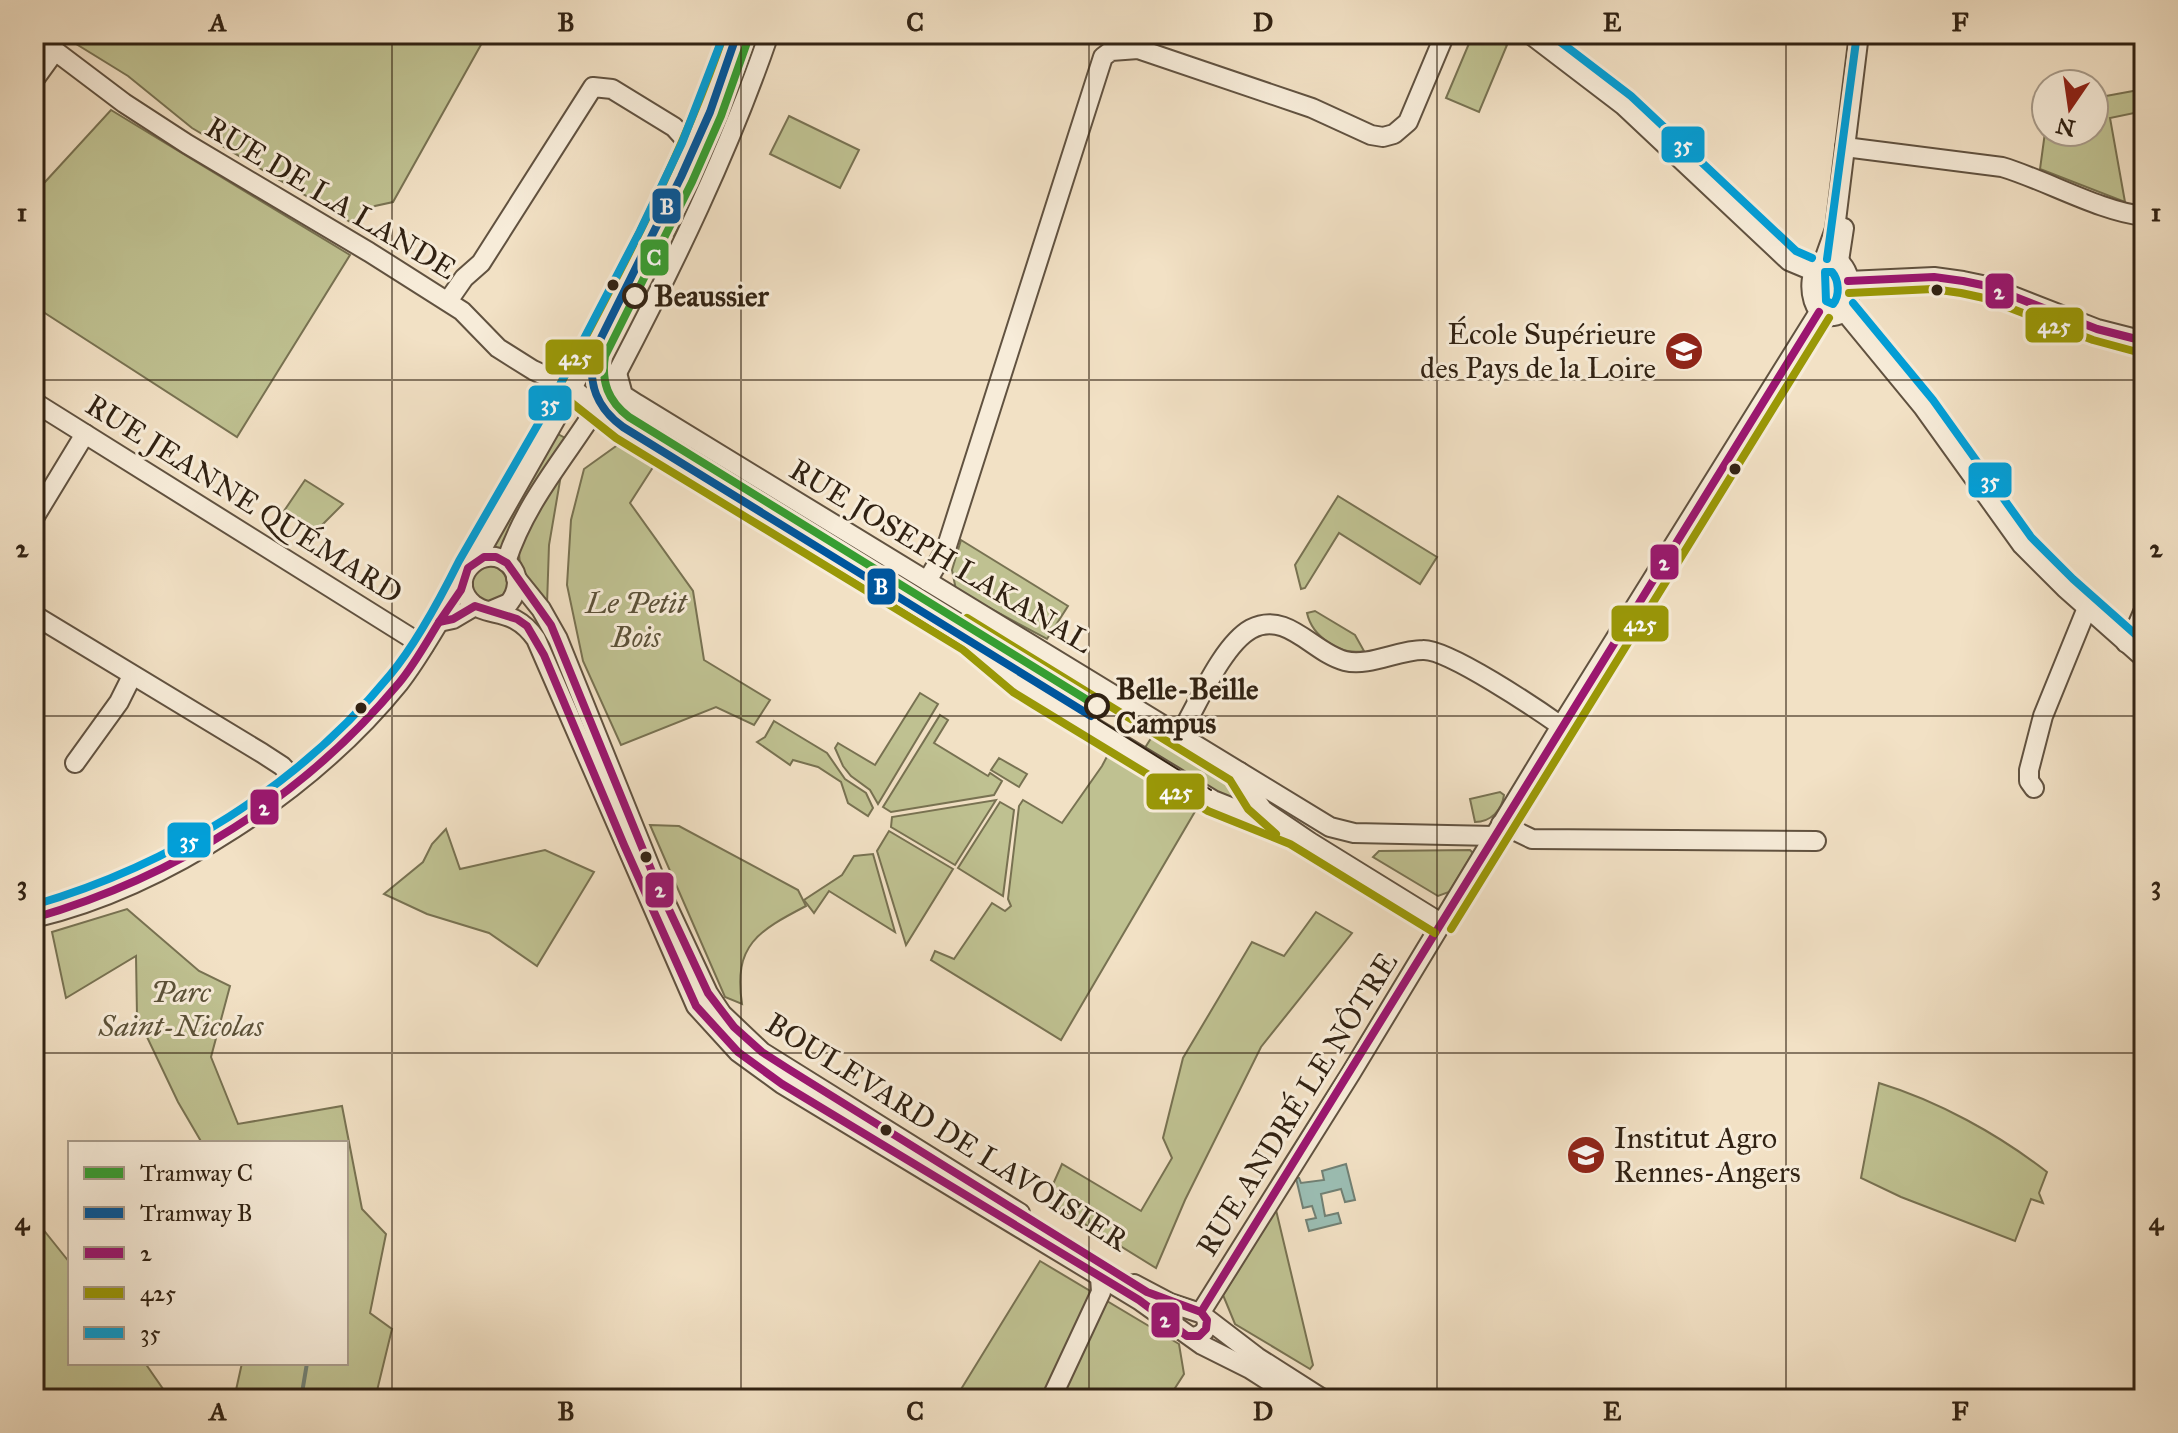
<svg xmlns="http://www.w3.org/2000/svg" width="2178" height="1433" viewBox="0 0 2178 1433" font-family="'IM FELL Great Primer',serif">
  <rect width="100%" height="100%" fill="#f2e1c5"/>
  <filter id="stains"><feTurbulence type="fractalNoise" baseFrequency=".0025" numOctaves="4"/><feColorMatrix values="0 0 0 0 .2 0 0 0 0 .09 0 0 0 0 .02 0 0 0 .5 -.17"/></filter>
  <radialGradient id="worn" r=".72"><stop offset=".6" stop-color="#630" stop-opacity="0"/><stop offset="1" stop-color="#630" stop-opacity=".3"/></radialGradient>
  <g fill="#bfc191" stroke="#787252" stroke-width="2">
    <polygon points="60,34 487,34 393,202 375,206 352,223 192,128 128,76"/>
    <path d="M748,34H759C736,104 708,171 674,236L665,232L700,158Z"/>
    <polygon points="1473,34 1480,34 1507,45 1479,112 1446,98"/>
    <polygon points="2144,89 2144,111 2110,118 2125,202 2040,169 2046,125 2046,132 2094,132 2094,94 2106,96"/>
    <polygon points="111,110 350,255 237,437 34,306 34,194"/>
    <polygon points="789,116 859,150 840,188 770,154"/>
    <polygon points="638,409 863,548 854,563 628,424"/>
    <polygon points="556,433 565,438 505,540 503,553 486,551"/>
    <polygon points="626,439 657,461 630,503 693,591 704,660 770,700 754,725 716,707 621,745 583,661 567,585 571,520 584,469"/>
    <polygon points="559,472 561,475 549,545 547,605 521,575 518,543"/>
    <polygon points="305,480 343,504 317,530 284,511"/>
    <polygon points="1338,496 1437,557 1420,584 1339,533 1305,588 1301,589 1295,565"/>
    <polygon points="961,540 1068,606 1047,639 956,590 952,570"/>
    <polygon points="870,553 1051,661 1036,685 861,567"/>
    <circle cx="489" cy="584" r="18"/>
    <path d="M1315,611L1355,635L1364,651C1340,656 1312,636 1307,613Z"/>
    <polygon points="920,693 938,704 878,804 870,790 851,776 843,766 835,748 838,743 875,765"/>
    <polygon points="940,715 948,720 934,743 988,776 990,773 1002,781 994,795 891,812 883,807"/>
    <polygon points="774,721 827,753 845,779 866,793 873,808 868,816 848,803 841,782 818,767 793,760 790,765 757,742 765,737"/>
    <polygon points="1158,727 1228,769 1258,810 1245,808 1143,751"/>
    <polygon points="1111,749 1200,803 1061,1040 931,960 935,951 954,959 992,903 1005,911 1011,906 1008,899 1019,806 1023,800 1062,823 1102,766"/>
    <polygon points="999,758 1027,774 1019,787 991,770"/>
    <path d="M1500,792L1504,795C1502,810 1491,822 1475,822L1470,799Z"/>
    <polygon points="996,800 955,865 891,827 892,817"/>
    <polygon points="1000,802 1014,810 1003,896 958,868"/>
    <path d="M650,825L679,826L798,890L806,906C758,931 733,945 742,1004L725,997Z"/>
    <polygon points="446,829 460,869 545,850 594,872 537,966 489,933 427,914 384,894 423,862 432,844"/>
    <polygon points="889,831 953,869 906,945 877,851"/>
    <polygon points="1470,850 1473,853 1449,892 1438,896 1373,857 1379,851"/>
    <polygon points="873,854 895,932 829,891 814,913 804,900 842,875 854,856"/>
    <polygon points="127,909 199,971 230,986 211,1057 238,1124 342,1106 362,1209 386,1234 370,1313 392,1329 375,1399 234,1399 242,1363 346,1363 346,1143 202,1143 178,1102 137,1016 136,956 66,998 52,932"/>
    <polygon points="1316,912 1352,933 1261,1047 1185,1200 1156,1268 1046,1200 1062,1164 1141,1211 1172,1158 1163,1138 1183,1058 1252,942 1284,956"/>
    <path d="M1879,1083C1938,1101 1998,1134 2047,1172L2039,1193L2043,1203L2031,1199L2015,1241L1901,1197L1861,1178Z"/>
    <polygon points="1276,1210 1313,1365 1310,1369 1235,1324 1223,1295"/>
    <polygon points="34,1218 70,1263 70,1363 145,1363 170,1399 34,1399"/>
    <polygon points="1040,1261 1179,1344 1184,1374 1168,1399 955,1399"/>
  </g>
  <polygon fill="#9bbeb4" stroke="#718074" stroke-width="2" points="1346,1164 1355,1200 1345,1202 1341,1189 1321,1194 1325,1216 1338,1213 1341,1223 1309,1231 1306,1220 1316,1218 1312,1206 1303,1208 1296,1178 1299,1178 1301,1183 1324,1180 1322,1171"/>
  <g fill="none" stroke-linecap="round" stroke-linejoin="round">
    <polyline stroke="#718074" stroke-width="4" points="301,1399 307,1363"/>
    <g stroke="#615240" stroke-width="22">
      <g id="minor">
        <polyline points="1530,34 1623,105 1789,261 1813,271"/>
        <polyline points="34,35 124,103 187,144 369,252 462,311 498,348 533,370 572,388 622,428 969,639 1021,683 1040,695 1213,800 1295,833"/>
        <polyline points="34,80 55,51"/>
        <path d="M1845,147L2002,167C2046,180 2101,212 2144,216"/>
        <path d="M1832,258C1853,265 1854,297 1842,313C1812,329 1804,281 1818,263Z"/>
        <polyline points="1824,260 1835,229 1859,34"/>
        <polyline points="1839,261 1844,228"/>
        <polyline points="1848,281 1934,277 1963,281 1987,286 2097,329 2144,341"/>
        <polyline points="448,301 464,278 481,263 593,87 612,89 674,127 693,148"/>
        <polyline points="1844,311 1923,407 2022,545 2065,588 2144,658"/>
        <polyline points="617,373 623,395 637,404 1330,827 1354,833 1494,836"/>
        <polyline points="34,402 424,646"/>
        <polyline points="34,518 85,434"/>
        <polyline points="475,561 563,406 651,236 693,148 737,34"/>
        <path d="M506,562C529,490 583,439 617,373C674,264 729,151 769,34"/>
        <polyline points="516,578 541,609 558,639 657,884 708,993 722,1014 762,1052 1020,1213"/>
        <polyline points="927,581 946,549 1103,57 1111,51 1138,49 1312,108 1371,135 1383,137 1394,134 1408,122 1445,34"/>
        <path d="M490,611L509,603C518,592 521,576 509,564C485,542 448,575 469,600C485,620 512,604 536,639L696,1006L738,1052L782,1084L1139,1300L1202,1345L1250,1369L1297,1399"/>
        <polyline points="34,615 262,753 282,766 297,782"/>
        <polyline points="439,622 453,619 475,606"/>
        <polyline points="2126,643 2134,633 2144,610"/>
        <path d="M1180,734C1197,706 1222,645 1251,629C1287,610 1313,653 1345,661C1369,667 1398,650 1423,650C1448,649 1537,709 1561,726"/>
        <polyline points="75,763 119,702 132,676"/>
        <polyline points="1240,772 1246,786 1263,810 1310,842 1441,923"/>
        <polyline points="2034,788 2029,781 2029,770 2043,716 2087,608"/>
        <polyline points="1501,824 1532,839 1816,841"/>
        <path d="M34,918C166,887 314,788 399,683C414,664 426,643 439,622L441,614L463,585"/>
        <path d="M1134,1284L1170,1303L1203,1314C1211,1324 1206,1335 1193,1337"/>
        <polyline points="1201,1312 1351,1073 1561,726 1819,312"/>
        <polyline points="1206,1318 1257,1357 1323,1399"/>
        <polyline points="1051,1399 1101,1292 1100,1277"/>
      </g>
    </g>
    <use href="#minor" stroke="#f7ecd9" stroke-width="18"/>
    <g stroke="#312213" stroke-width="2">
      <polyline points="1103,696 1223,770"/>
      <polyline points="1091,715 1211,790"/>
    </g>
    <g stroke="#f7ecd9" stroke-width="14">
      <g id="bus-1">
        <polyline points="1848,281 1934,277 1963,281 1987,286 2097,329 2144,341"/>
        <polygon points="484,557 496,557 507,563 551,625 657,884 708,993 734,1027 762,1052 790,1070 1147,1292 1201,1312 1207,1320 1206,1329 1199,1336 1187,1336 1139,1300 782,1084 738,1052 696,1006 624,845 544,655 527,626 517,619 475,606 453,619 439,622 461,590 468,568"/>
        <path d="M34,918C175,877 304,797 399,683C414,665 426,643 439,622"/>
        <polyline points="1201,1312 1819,312"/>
      </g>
    </g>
    <g stroke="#f7ecd9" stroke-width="14">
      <g id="bus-2">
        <path d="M724,34C682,157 622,269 561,383L563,396L616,438L962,649L1013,692L1034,705L1208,811L1290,844L1435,933"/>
        <polyline points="1849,293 1933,289 1961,293 1984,298 2093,340 2141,353"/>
        <polyline points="967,618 1230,780 1248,809 1276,834"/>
        <polyline points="1451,929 1829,318"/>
      </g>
    </g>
    <g stroke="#f7ecd9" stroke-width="14">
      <g id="bus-3">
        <polyline points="1550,34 1631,96 1796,251 1812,258"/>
        <polyline points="1827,259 1857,34"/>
        <path d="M1825,272H1832C1839,280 1840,296 1833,304L1826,301Z"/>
        <polyline points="1853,303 1933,400 2031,537 2073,579 2144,642"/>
        <path d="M34,905C171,865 299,786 390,675C416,644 441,597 459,561L552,400L640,231L682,143L724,34"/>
      </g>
    </g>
    <use href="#bus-1" stroke="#9b1670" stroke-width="8"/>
    <use href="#bus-2" stroke="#9a9807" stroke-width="8"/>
    <use href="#bus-3" stroke="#029fd8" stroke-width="8"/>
    <g stroke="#f7ecd9" stroke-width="14">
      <path id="tram-1" d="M750,34L721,116L692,182L605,356C601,382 608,401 629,417L1097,706"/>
    </g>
    <g stroke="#f7ecd9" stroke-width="14">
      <path id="tram-2" d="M737,34L710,112L681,177L594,352C587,384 597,408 623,427L1091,716"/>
    </g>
    <use href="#tram-1" stroke="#379e32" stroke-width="8"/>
    <use href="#tram-2" stroke="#00569d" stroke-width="8"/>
  </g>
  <path fill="none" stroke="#312213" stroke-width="2" stroke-opacity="0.55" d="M392,34V1399M741,34V1399M1089,34V1399M1437,34V1399M1786,34V1399M34,380H2144M34,716H2144M34,1053H2144"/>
  <defs>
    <g id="university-disc" transform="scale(2)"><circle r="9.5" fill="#8f2418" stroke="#f7ecd9"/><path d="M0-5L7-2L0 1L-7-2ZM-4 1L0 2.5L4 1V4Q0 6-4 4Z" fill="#fff"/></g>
  </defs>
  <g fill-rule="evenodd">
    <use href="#university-disc" x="1684" y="351"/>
    <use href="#university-disc" x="1586" y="1155"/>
  </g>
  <g fill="#312213" stroke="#f7ecd9" stroke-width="3">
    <circle cx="613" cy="285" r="7"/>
    <circle cx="1937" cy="290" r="7"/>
    <circle cx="1735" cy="469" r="7"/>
    <circle cx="361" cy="708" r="7"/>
    <circle cx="646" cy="857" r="7"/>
    <circle cx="886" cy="1130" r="7"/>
  </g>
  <g fill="#f7ecd9" stroke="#312213" stroke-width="4">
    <circle cx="635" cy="296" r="11"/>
    <circle cx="1097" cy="706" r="11"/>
  </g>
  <g text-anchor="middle" stroke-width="6" stroke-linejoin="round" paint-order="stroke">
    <g font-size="30" fill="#312213" stroke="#f7ecd9">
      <text transform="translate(331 198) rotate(31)" y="10">RUE DE LA LANDE</text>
      <text transform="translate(244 499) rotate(32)" y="10">RUE JEANNE QUÉMARD</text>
      <text transform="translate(941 556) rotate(31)" y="10">RUE JOSEPH LAKANAL</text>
      <text transform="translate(1297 1104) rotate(-58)" y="10">RUE ANDRÉ LE NÔTRE</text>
      <text transform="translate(947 1132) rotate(32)" y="10">BOULEVARD DE LAVOISIER</text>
    </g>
    <g font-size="30" font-weight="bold" fill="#312213" stroke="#f7ecd9" text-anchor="start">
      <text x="654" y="306">Beaussier</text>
      <text x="1116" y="699">Belle-Beille<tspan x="1116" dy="34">Campus</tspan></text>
    </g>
    <g font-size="30" fill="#312213" stroke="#f7ecd9" text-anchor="end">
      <text x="1656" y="344">École Supérieure<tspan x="1656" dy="34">des Pays de la Loire</tspan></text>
      <text x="1614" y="1148" text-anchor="start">Institut Agro<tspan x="1614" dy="34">Rennes-Angers</tspan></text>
    </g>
    <g font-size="30" font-style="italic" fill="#5c5239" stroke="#f7ecd9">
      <text x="636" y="613">Le Petit<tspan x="636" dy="34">Bois</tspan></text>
      <text x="181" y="1002">Parc<tspan x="181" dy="34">Saint-Nicolas</tspan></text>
    </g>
  </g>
  <g stroke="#f7ecd9" stroke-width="3">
    <rect x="1660" y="125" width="46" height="39" rx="8" fill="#029fd8"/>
    <rect x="651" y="187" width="31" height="38" rx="8" fill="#00569d"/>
    <rect x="639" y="238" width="31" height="39" rx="8" fill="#379e32"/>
    <rect x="1984" y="272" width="31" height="38" rx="8" fill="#9b1670"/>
    <rect x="2024" y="306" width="61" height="38" rx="8" fill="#9a9807"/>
    <rect x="544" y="338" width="61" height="38" rx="8" fill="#9a9807"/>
    <rect x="527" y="384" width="46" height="38" rx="8" fill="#029fd8"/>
    <rect x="1967" y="461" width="46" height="38" rx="8" fill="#029fd8"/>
    <rect x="1649" y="543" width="31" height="38" rx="8" fill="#9b1670"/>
    <rect x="866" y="567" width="31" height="39" rx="8" fill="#00569d"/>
    <rect x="1610" y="604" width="60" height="39" rx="8" fill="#9a9807"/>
    <rect x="1145" y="772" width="61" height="39" rx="8" fill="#9a9807"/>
    <rect x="249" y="788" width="31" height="38" rx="8" fill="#9b1670"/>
    <rect x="166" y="821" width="46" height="38" rx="8" fill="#029fd8"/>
    <rect x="644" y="871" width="31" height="38" rx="8" fill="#9b1670"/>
    <rect x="1150" y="1301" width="31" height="38" rx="8" fill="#9b1670"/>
  </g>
  <g font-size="22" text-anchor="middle" font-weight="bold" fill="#fff">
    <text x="1683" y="152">35</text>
    <text x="667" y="214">B</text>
    <text x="654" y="265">C</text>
    <text x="1999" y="299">2</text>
    <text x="2054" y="333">425</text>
    <text x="575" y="365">425</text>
    <text x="550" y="411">35</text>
    <text x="1990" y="488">35</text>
    <text x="1664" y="570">2</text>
    <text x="881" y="594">B</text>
    <text x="1640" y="631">425</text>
    <text x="1176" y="799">425</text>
    <text x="264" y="815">2</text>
    <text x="189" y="848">35</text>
    <text x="660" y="897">2</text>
    <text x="1165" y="1327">2</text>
  </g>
  <rect width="2178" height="1433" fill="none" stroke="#f2e1c5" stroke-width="88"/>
  <rect x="68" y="1141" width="280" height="224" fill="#f7ecd9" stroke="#a89b8a" stroke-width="2"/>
  <rect x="84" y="1167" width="40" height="12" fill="#379e32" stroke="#a89b8a" stroke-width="2"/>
  <text x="140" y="1181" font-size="24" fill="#312213">Tramway C</text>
  <rect x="84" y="1207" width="40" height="12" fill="#00569d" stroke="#a89b8a" stroke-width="2"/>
  <text x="140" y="1221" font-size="24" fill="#312213">Tramway B</text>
  <rect x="84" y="1247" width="40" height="12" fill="#9b1670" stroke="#a89b8a" stroke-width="2"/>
  <text x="140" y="1261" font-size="24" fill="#312213">2</text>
  <rect x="84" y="1287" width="40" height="12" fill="#9a9807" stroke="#a89b8a" stroke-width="2"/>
  <text x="140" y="1301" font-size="24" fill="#312213">425</text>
  <rect x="84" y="1327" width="40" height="12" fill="#029fd8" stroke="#a89b8a" stroke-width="2"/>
  <text x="140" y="1341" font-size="24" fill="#312213">35</text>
  <g transform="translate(2070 108) rotate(193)"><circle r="38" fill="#f7ecd9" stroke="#a89b8a" stroke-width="2"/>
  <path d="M0-6L14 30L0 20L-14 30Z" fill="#8f2418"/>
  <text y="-12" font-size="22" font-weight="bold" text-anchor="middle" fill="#312213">N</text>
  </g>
  <rect x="44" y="44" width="2090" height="1345" fill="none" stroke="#312213" stroke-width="3"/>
  <g font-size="26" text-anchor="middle" font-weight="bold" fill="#312213">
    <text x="218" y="31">A</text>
    <text x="566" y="31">B</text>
    <text x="915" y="31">C</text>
    <text x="1263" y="31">D</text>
    <text x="1612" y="31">E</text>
    <text x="1960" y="31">F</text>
    <text x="22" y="221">1</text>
    <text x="2156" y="221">1</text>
    <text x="22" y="557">2</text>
    <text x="2156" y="557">2</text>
    <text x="22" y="894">3</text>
    <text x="2156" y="894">3</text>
    <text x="22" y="1230">4</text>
    <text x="2156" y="1230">4</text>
    <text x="218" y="1420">A</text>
    <text x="566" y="1420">B</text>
    <text x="915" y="1420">C</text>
    <text x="1263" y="1420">D</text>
    <text x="1612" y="1420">E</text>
    <text x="1960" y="1420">F</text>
  </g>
  <rect width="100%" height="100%" filter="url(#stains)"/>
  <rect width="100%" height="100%" fill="url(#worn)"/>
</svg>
